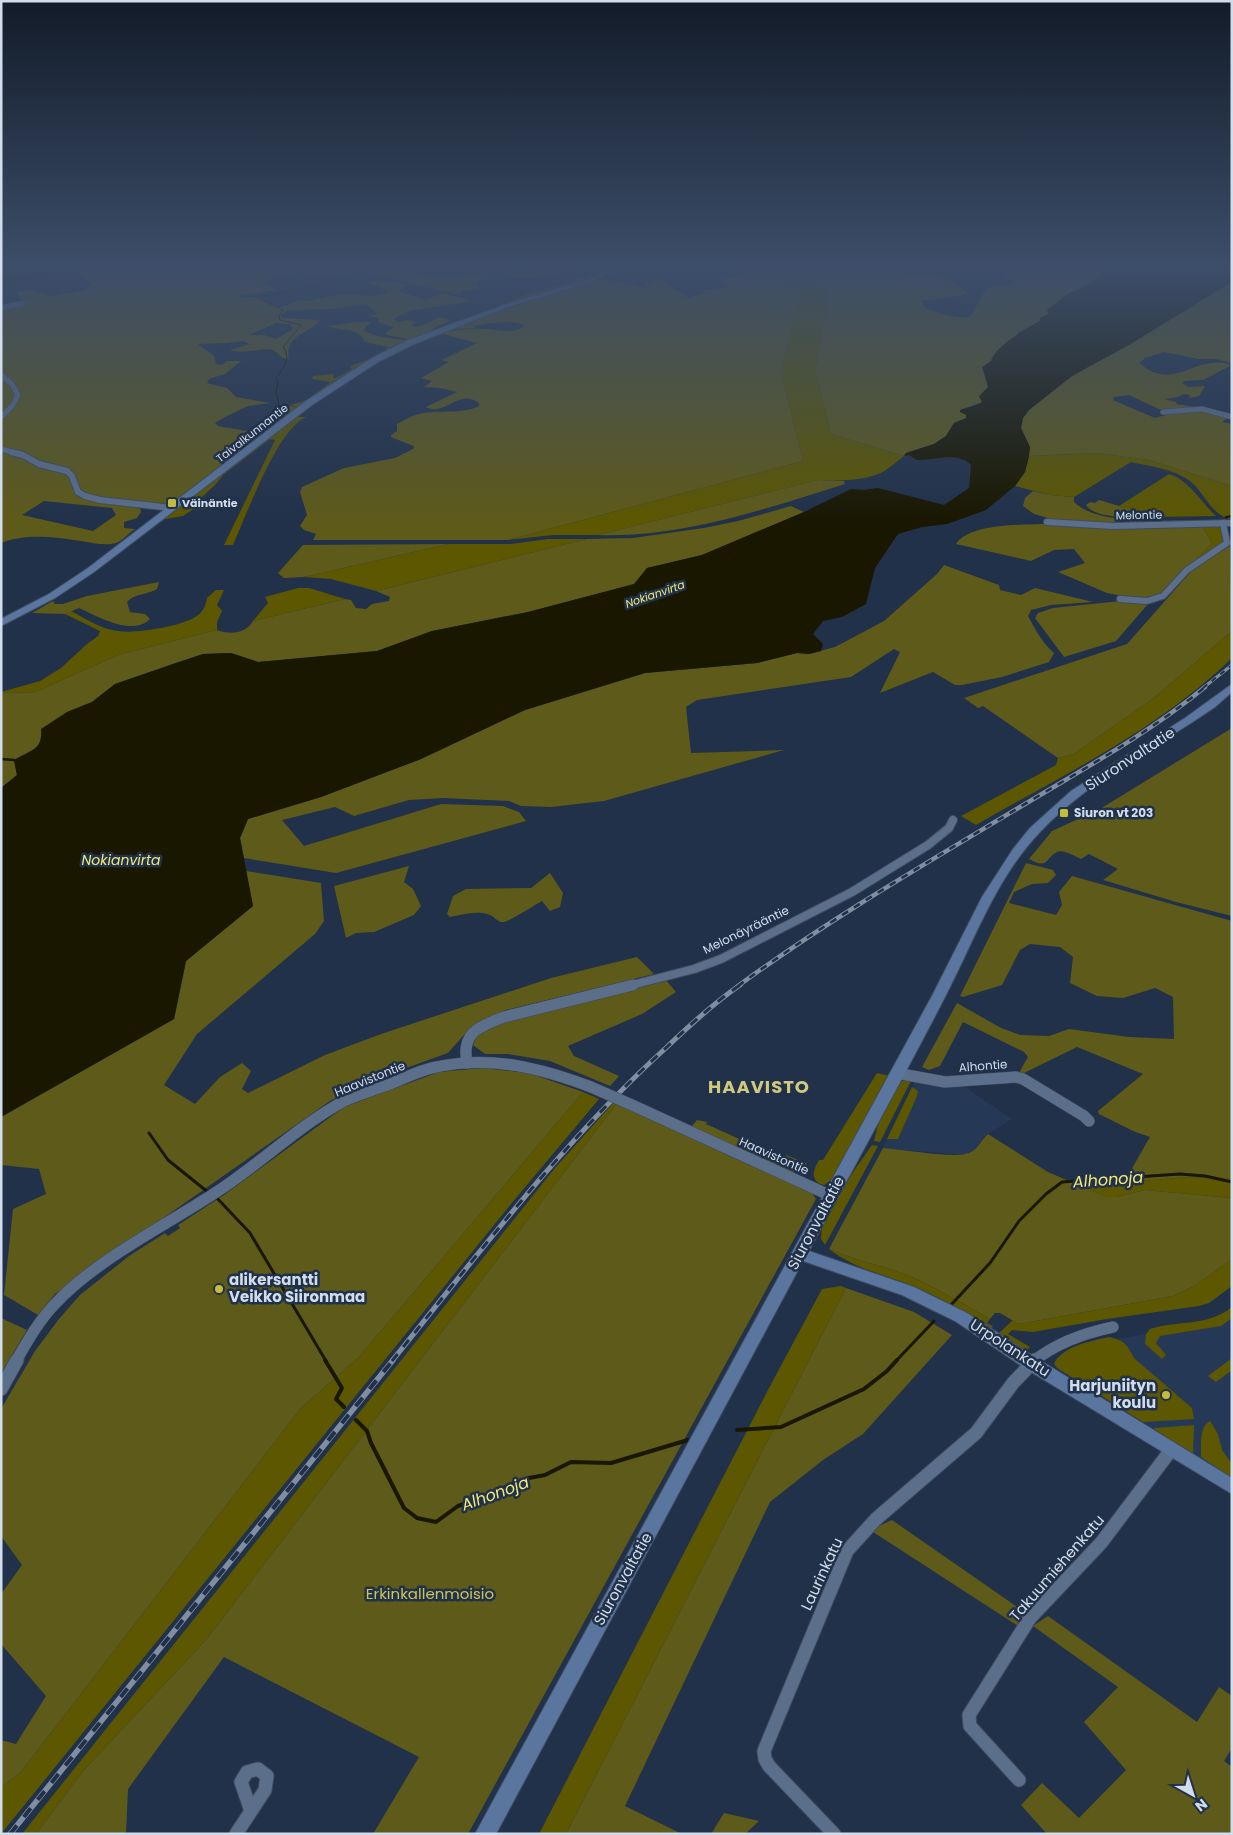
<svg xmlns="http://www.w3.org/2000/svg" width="1233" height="1835" viewBox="0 0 1233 1835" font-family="Poppins,sans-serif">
  <rect width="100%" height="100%" fill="#213149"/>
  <g fill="#253957">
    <polygon points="916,1080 959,1083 1012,1119 988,1134 983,1138 979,1147 968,1154 952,1154 883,1148 887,1139 898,1139 918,1091 912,1087"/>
    <polygon points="1232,1307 1232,1478 1057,1368 1054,1364 1057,1358 1087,1342 1109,1337 1118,1339 1146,1334 1156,1328 1209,1320 1220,1316"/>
  </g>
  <g fill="#5c5700">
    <path d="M767,267H792L829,291L815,370L831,434L904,456C897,461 889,469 881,473C861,481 839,481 818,480L598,535H553L508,540L803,461L781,372L801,294Z"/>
    <polygon points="605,269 611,270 580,282 501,305 524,295 559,286 575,279 595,275 597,273 607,271"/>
    <polygon points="475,274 489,277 480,279 475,284 479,288 460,292 462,295 460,295 410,283 422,276 458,277"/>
    <path d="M388,347L394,348L332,382L331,385L298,408L290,405L305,401L331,382L312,379L313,376L334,374L333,378H336L352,369L350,366C362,361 378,358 388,347Z"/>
    <path d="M295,417H307C279,425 245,518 233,545H224L275,440L270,439L223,475L216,484L202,497V500L211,504L214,509L192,510L183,516L165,519L124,550H121Z"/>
    <path d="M1097,453L1149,460L1232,486V519C1212,517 1204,492 1190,481C1174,469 1149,466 1131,462L1074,497L1050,495L1015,486L1025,472L1029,456Z"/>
    <path d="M1169,474C1189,480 1201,502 1216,516L1152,517L1119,506Z"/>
    <polygon points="1202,526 1220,527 1224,540 1219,547 1188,566 1212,543"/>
    <polygon points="548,539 587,539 376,591 331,579 304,577 449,544 511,544"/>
    <polygon points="298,588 309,588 345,599 253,621 268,603 265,597"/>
    <path d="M216,590H224L217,605L222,611L217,622V630L118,655L33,693L1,692L40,681L61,668L87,644L98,636L100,631L65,614L71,611C86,619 101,629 118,631C135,634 185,626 198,615C203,611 206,605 207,598Z"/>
    <path d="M1232,631V658C1159,729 1063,775 976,825L961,816L1056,765L1058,758L1074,754L1155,697Z"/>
    <path d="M877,1073L890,1076L832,1180L824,1185L820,1184C810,1178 814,1169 819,1160H823Z"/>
    <polygon points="902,1081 911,1081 880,1142 874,1141 879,1121 898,1084"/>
    <polygon points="912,1087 918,1091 917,1096 898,1139 887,1139"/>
    <polygon points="583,1092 599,1099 511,1204 1,1834 1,1787 20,1773 301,1408 359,1357"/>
    <polygon points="615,1101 618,1102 206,1640 83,1771 36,1834 22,1834 555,1168"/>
    <polygon points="872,1145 878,1146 825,1245 821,1239 822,1226 851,1175"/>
    <polygon points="1136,1174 1142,1181 1186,1177 1227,1178 1232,1181 1232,1198 1145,1190 1117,1197 1106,1197 1067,1181"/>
    <path d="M829,1249C854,1260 881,1265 907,1275C936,1287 963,1304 990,1319L987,1323L993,1326L991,1329C966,1314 941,1297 913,1286C885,1275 853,1268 829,1249Z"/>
    <polygon points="1232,1259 1232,1286 1209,1303 1199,1306 1107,1319 1033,1332 1012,1330 1008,1334 1030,1347 1026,1351 999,1333 1013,1320 1019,1324 1173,1296 1196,1285"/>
    <polygon points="841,1286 846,1288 566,1834 539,1834 769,1388 822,1289"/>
    <path d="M1232,1307V1318L1221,1326L1160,1336L1156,1343L1166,1355L1162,1359L1145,1344L1146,1334L1150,1329C1178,1320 1207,1327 1232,1307Z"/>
    <path d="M1109,1337C1127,1341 1127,1346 1135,1359L1192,1408L1194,1419L1143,1422L1057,1368L1054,1364C1062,1346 1092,1341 1109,1337Z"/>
    <polygon points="1232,1358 1232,1370 1216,1382 1208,1376"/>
    <path d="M1210,1421L1218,1434L1222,1450L1232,1464V1478L1201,1457C1202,1445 1198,1428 1210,1421Z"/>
    <polygon points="1194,1425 1193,1454 1154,1429 1155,1428"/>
  </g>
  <g fill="#5e5a19" fill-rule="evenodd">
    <path d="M315,266L343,275C327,279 320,275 304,273C291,271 273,277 261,283L277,290L238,296L242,298L256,297L279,308L300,300L307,301L341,294L372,296L387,293V290L368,282C378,280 397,282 407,285L399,291L426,300L442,293L472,301L409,311L393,319L398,322L408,320L417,323L411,325L415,327L426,324L439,317L450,320L432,329L437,331L413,340L387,335L385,333L394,327L378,322L379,318L370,316L377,314L366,304L330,309L288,310L281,316L283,318L320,320C313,333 283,334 289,359L283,358L272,349C257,349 243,354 230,350L250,344L243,341L227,343L198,344L214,356L216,364L222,365L227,361H241L225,374L209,379L207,383L227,388L236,397L270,403L248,406L227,416L215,423L218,426L263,434C275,423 283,421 280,404L298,408L182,497L166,505L140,508L141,512L137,518L124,522V528L135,529C129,533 122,541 116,543C106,546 92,543 81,541C55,537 26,533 1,543V309L26,305L16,292L32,290L51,296L85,290L92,285L82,276L75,273L99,267ZM276,323L290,324L293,329L276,339L264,335H249ZM44,501L112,508L116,515L93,531L22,515Z"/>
    <polygon points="378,266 463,266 418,273 418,276 422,276 410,283 364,271 381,268"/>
    <path d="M521,266H588L592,267C569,269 527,285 506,274L527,272Z"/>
    <path d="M820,266H891L907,274H936L955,284L969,294L922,301L925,308C939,313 957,320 971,316L987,287L1010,286L1013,280L999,278L1010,273L1026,272L1038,266H1107L1099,270L1100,275L1089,284L1066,295L1047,310L1049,314L1040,318L1041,321L1018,333L988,387L982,402L960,410L966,415V418L954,423L946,436L934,444L906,453L904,456L831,434L815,370L829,291L798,275L792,267Z"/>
    <path d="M767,267L801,294L781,372L803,461L508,540H313L316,534L304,530L300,526L307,515L300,492L302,487L344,468L395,458L413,449L414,446L411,445L391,437V435L397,431V424C405,420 410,416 419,414C438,409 461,415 479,406V403C458,388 446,417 426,407L457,392L441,388L424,387L432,381L421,378L449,362L442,360L477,343L439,333C448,330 476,328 486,329C500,330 514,335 525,325C507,319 491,323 473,326L475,328L451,329L523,301L600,279L631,284L645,289L648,287L645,284L658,278L689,298L704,293V290L730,287L721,283L723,280L718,277L732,278L750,268Z"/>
    <path d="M1232,282V363L1216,359H1198L1164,352L1145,358L1139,363C1175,393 1192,355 1229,364L1230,366L1203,380L1185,381L1182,383L1188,387L1205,386L1199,396L1189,398L1190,395L1184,394L1178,397L1164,399L1176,402L1177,404L1200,408L1173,411L1161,410L1129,395L1114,397L1113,400L1155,418L1169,414L1201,410L1229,417L1222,422L1232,424V486L1149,460L1097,453L1029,456L1030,447L1021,428L1023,418L1029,410L1072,376Z"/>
    <path d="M356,322H371L363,330C376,338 394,338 410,341L394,348L365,342C358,326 342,332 328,326Z"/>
    <path d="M818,480L844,481L845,484C765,509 682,538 598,535Z"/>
    <path d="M1033,491L1050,495L1074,497V502C1100,528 1178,519 1215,520L1096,523L1055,520L1034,514L1023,506L1025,498Z"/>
    <path d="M1099,500L1153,516L1152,517C1137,517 1096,520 1086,505L1090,502L1095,503Z"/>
    <path d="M791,506L804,512L702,555L647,568L635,584L528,612L432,631L377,651L258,662L231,653L203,654L175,663L115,684L92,702L67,712L36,748L14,760L17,775L1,788V692L33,693L118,655L217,630C230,635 245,634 253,621L345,599L351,600L356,608L366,609L372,604L389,601L390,597L376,591L587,539L633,538L704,528L738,521Z"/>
    <path d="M1042,524L1116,528L1202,526L1212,543L1160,596L1147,599L1122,596L1107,593L1058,572L1085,563L1074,549L1054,550L1031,561L956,544C969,524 1019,525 1042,524Z"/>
    <polygon points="449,544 304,577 284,578 278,573 303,545"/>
    <polygon points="1230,546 1232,631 1155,697 1074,754 1058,758 983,706 978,708 964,698 1127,644 1195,567"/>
    <path d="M944,565L999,585L1000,590L1021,595L1035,588L1093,602L1051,605L1031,610L1028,616C1035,629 1043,644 1054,653L1049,662L1002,677L962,685H955L933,672L880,693L900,652L894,649L851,677L697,700L686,707L691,753L784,750L604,801L551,807L521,806L509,801L443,798L409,800L354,816L335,807L282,820L304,846L441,804L503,806L519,812L526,821L336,873L244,858L240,838L248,819L321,797L421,759L525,710L645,673L757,663L797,653L809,654L835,647L884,621L937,574Z"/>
    <path d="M159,582L157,589C147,595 135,593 127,602L130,612L145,614L150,619C132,637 97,616 79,608L65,614L32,613L53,601L55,604H63L87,596Z"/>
    <polygon points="1121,601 1148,604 1116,641 1064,657 1035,618 1038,613 1053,608"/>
    <path d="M1232,728V916L1176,902L1103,880L1118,869L1089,854L1081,859C1076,857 1063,849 1057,852C1045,858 1049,870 1029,859L1052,831L1100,809Z"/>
    <polygon points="1026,863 1053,870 1056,875 1048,883 1032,884 1014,892 1009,903 1056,915 1062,905 1059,892 1072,876 1232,921 1232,1181 1227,1178 1186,1177 1142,1181 1131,1170 1150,1137 1133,1131 1099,1114 1098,1111 1143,1074 1077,1047 1022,1074 1020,1071 1028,1057 1024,1052 963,1022 940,1066 929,1070 922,1067 957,1003 1001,1028 1020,1035 1049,1036 1069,1029 1129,1037 1174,1039 1173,997 1155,988 1123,998 1097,996 1070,983 1073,957 1060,947 1030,944 1020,950 1002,985 963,997 960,996"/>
    <polygon points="409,866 404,882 413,889 421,906 414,915 374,932 356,933 346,938 334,886"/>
    <polygon points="246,871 321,883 324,921 315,934 197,1034 164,1085 195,1104 220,1077 242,1063 251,1071 242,1089 248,1093 325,1055 381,1034 551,978 637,957 654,974 506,1010 471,1027 448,1053 367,1082 330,1101 55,1294 38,1315 4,1295 13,1209 46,1194 39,1169 1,1165 1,1117 174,1019 186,961 253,906"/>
    <path d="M550,873L563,893L560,907L550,911L542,901C535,905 508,922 504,922C498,923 495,917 490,915C479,910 461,915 450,917L447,914L453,896L466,889L531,888Z"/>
    <polygon points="666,980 676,992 642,1014 568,1046 574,1056 619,1076 610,1086 550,1061 508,1054 485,1054 473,1045 478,1033 507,1021"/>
    <polygon points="482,1068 529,1073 583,1092 359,1357 301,1408 20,1773 1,1787 1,1740 16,1744 46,1696 1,1644 1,1594 22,1565 1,1536 1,1409 35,1351 59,1319 80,1295 129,1256 165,1233 168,1236 180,1228 178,1225 224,1195 344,1107 439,1072"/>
    <polygon points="618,1102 810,1190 816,1199 468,1834 373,1834 419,1757 224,1657 128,1789 126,1834 36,1834 83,1771 206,1640"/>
    <polygon points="697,1120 707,1122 706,1124 782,1158 786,1155 806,1163 807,1166 797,1172 791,1172 695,1128 692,1126"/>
    <path d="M988,1134L1048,1172L1106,1197H1117L1145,1190L1232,1198V1259L1196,1285L1173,1296L1019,1324L1000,1313H995L990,1319C963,1304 936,1287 907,1275C881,1265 854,1260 829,1249L883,1148C901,1149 955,1159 969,1153C979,1149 980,1141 988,1134Z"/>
    <polygon points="846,1288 914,1312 952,1335 863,1434 823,1460 770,1502 625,1806 682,1834 566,1834"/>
    <polygon points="1,1318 27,1330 1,1374"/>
    <polygon points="892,1520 1026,1613 1018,1626 870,1530"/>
    <polygon points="1048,1616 1197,1722 1219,1687 1232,1696 1232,1748 1224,1761 1232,1767 1232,1834 1047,1834 1021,1805 1042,1783 1079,1818 1126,1770 1084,1722 1118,1687 1033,1626"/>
    <polygon points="724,1813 759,1821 745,1834 711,1834"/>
  </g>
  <g fill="#191700">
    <polygon points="1,266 111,266 99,267 66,275 1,284"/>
    <path d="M1107,266H1232V282L1129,345L1072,376L1029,410L1023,418L1021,428L1030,447L1029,456L1025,472L1015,486L986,510L947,524L922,527L898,534L875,568L866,604L842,617L823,621L813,634L823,644L821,651L809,654L797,653L757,663L645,673L525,710L421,759L321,797L248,819L240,838L253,906L186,961L174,1019L1,1117V788L17,775L14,760C30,751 43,750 41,729L67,712L92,702L115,684L203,654L231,653L258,662L377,651L432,631L528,612L634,584L647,568L702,555L804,512L851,489L863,490L878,488L944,505L969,488L971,465C959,451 933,460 917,460L909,455L904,456L906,453L934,444L946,436L954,423L966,418V415L960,412V410L980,404L982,402L979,396L988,387L982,367L991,361C994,347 1028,327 1040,321V318L1048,314L1047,310L1066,295L1089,284L1100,275L1099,270Z"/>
  </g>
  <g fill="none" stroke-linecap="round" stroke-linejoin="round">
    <g stroke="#191700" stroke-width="1">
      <polyline points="414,266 431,268 463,266"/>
      <path d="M274,427L273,424L281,413L276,392L278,381L276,379C283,367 292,360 283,347L301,325L280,320L279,316L283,310L256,297L283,293L395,266"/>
    </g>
    <polyline stroke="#191700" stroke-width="2" points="1226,517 1232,516"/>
    <polyline stroke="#191700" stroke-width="2.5" points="1,759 14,760"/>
    <g stroke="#191700" stroke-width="3">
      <polyline points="149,1133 168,1160 209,1193"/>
      <polyline points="216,1197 250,1233 326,1361"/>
      <polyline points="950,1306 990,1263 1019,1221 1046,1194 1062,1182 1180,1174 1205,1176 1232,1182"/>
      <polyline points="896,1361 934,1321"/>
    </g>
    <g stroke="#191700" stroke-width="4">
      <polyline points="325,1360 342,1388 336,1399 344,1407"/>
      <polyline points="356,1420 367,1431 371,1443 404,1508 417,1518 436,1522 458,1506 475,1500 493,1497 505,1487 529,1478 545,1475 571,1462 611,1463 688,1440"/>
      <polyline points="737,1430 781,1427 864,1389 887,1371 897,1360"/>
    </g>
    <g stroke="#3e4c60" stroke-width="6">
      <g id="street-far4">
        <polyline points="1,308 23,303"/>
        <polyline points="1,375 12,384 18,395 13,405 1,417"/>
        <polyline points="1163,412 1202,409 1232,417"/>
        <polyline points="1,449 16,453"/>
      </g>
    </g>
    <g stroke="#3e4c60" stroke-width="8">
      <g id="street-far3">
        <polyline points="11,452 23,455 39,464 67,471 72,476 78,492 85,496 100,500 172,508"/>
        <polyline points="1047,522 1113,526 1232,523"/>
        <polyline points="1120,599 1147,601 1163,596 1187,570 1227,543 1223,523"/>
      </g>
    </g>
    <g stroke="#3e4c60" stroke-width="10">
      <polyline id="street-far2" points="628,986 694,969 721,959 852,892 928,845 949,828 953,820"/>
    </g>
    <g stroke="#3e4c60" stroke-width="12">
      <g id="street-far1">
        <path d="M467,1063C461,1032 479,1027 504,1017L633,985"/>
        <polyline points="896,1073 945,1082 1016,1077 1023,1079 1084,1116 1089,1121"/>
        <polyline points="632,1105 829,1195"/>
        <path d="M16,1361C27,1342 38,1322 54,1305C96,1259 169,1224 221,1189C263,1161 300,1125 344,1101C359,1094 375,1090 390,1084C405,1078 420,1070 436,1067C490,1055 541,1068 591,1087"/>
        <path d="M1034,1361C1056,1343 1085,1333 1113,1327"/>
      </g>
    </g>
    <g stroke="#3e4c60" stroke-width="15">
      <g id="street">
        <polyline points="1,1389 17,1360"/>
        <polyline points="1019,1780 970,1726 969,1715 1030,1618 1101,1543 1171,1450"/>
        <polyline points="236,1834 265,1790 267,1776 258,1769 247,1772 241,1782 251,1811"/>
        <polyline points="834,1834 769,1766 765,1759 764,1751 847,1551 876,1519 976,1433 1013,1383 1035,1360"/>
      </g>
    </g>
    <g stroke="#3e4c60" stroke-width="2">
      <g id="secondary">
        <polygon points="616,266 624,266 593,281 505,308 412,345 378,362 312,405 94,572 55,598 1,626 1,619 49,594 88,568 306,401 372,358 406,341 501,306 589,279"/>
        <path d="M1232,684V692L1215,707C1156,748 1090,779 1040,832C996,878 975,939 946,995C902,1081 854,1166 809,1251L914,1287L967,1313L1038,1359L1232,1478V1494L1026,1369L955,1321L902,1295L803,1261L496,1834H475L933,994L982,897L1013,849L1030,828L1071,791L1185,718Z"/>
      </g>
    </g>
    <use href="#street-far4" stroke="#5c6f8a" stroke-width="5"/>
    <use href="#street-far3" stroke="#5c6f8a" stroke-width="6"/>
    <use href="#street-far2" stroke="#5c6f8a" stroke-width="8"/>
    <use href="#street-far1" stroke="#5c6f8a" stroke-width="11"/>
    <use href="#street" stroke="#5c6f8a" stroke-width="13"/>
    <use href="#secondary" fill="#5a769e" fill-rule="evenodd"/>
    <g stroke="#818ea2" stroke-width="3">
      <polyline id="rail-far3" points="1203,688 1232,665"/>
    </g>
    <g stroke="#818ea2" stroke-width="4.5">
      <path id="rail-far2" d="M738,986C828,920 925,864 1020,807C1083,769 1148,734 1205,687"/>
    </g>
    <g stroke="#818ea2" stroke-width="5">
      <path id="rail-far1" d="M392,1361C479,1253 564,1140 668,1046C691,1024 714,1003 740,985"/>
    </g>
    <g stroke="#818ea2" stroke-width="5.5">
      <polyline id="rail" points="10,1834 393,1360"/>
    </g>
    <use href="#rail-far3" stroke="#213149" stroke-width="2" stroke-dasharray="5.5" stroke-linecap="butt"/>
    <use href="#rail-far2" stroke="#213149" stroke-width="2.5" stroke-dasharray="7" stroke-linecap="butt"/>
    <use href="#rail-far1" stroke="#213149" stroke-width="3" stroke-dasharray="9" stroke-linecap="butt"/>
    <use href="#rail" stroke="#213149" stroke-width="4" stroke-dasharray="11" stroke-linecap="butt"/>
    <g stroke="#3e4c60" stroke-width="12" stroke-linecap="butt">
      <polyline id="street-bridge" points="591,1087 632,1105"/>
    </g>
    <use href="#street-bridge" stroke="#5c6f8a" stroke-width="11"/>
  </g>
  <linearGradient id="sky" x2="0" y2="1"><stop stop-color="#121b28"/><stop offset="0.51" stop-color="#3d4e6a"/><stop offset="1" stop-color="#3d4e6a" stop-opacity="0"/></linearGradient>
  <rect width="1233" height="523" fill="url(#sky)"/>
  <g fill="#c5bc3d" stroke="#213149" stroke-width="2">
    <rect x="167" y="498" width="10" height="10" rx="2.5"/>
    <rect x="1059" y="808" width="10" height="10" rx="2.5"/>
    <circle cx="219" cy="1289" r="5"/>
    <circle cx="1166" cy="1395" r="5"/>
  </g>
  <g text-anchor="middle" stroke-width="5" stroke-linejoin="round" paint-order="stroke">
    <g font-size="11" fill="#d2ddec" stroke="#213149">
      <text transform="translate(252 433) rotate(-38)" y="4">Taivalkunnantie</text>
      <text transform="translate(1139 515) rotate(-1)" y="4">Melontie</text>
    </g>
    <g font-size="11" font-weight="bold" fill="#d2ddec" stroke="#213149" text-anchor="start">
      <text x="182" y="507">Väinäntie</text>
    </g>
    <g font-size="11" font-style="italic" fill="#f1e979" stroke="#213149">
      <text transform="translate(655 594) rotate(-19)" y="4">Nokianvirta</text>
    </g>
    <g font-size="12" font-weight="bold" fill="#d2ddec" stroke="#213149" text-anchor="start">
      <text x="1074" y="817">Siuron vt 203</text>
    </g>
    <g font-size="12" fill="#d2ddec" stroke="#213149">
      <text transform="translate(746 930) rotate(-26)" y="4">Melonäyrääntie</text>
      <text transform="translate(983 1066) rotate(-4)" y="4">Alhontie</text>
      <text transform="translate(370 1079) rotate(-22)" y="4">Haavistontie</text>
      <text transform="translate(774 1156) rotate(24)" y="4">Haavistontie</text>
    </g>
    <g font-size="14" font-style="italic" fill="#f1e979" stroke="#213149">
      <text x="121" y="865">Nokianvirta</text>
    </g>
    <g font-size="15" fill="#d2ddec" stroke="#213149">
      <text transform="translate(1130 759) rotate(-33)" y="5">Siuronvaltatie</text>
      <text transform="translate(816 1223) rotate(-62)" y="5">Siuronvaltatie</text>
      <text transform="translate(1010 1348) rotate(33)" y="5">Urpolankatu</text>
      <text transform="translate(1057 1568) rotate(-49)" y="5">Takuumiehenkatu</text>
      <text transform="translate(822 1574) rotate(-65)" y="5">Laurinkatu</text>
      <text transform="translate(623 1579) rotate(-61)" y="5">Siuronvaltatie</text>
    </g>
    <g font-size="15" font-weight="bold" fill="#d2ddec" stroke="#213149" text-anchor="start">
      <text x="229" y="1285">alikersantti<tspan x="229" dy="17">Veikko Siironmaa</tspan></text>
      <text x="1156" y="1391" text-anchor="end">Harjuniityn<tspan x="1156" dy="17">koulu</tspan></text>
    </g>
    <g font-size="15" fill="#cec654" stroke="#213149">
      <text x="430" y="1599">Erkinkallenmoisio</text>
    </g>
    <g font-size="16" font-style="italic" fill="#f1e979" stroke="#213149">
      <text transform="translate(1108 1179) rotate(-4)" y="6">Alhonoja</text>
      <text transform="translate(495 1493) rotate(-20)" y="6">Alhonoja</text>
    </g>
    <g font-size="18" font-weight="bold" letter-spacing="1" fill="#cfca7c" stroke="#213149">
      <text x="759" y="1093">HAAVISTO</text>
    </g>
  </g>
  <rect width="1233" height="1835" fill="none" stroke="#d2ddec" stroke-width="5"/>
  <g transform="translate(1193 1795) rotate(141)" stroke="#213149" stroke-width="4" paint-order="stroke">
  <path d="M0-4L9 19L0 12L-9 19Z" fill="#d2ddec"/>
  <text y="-8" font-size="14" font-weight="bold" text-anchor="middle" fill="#d2ddec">N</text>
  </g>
</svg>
